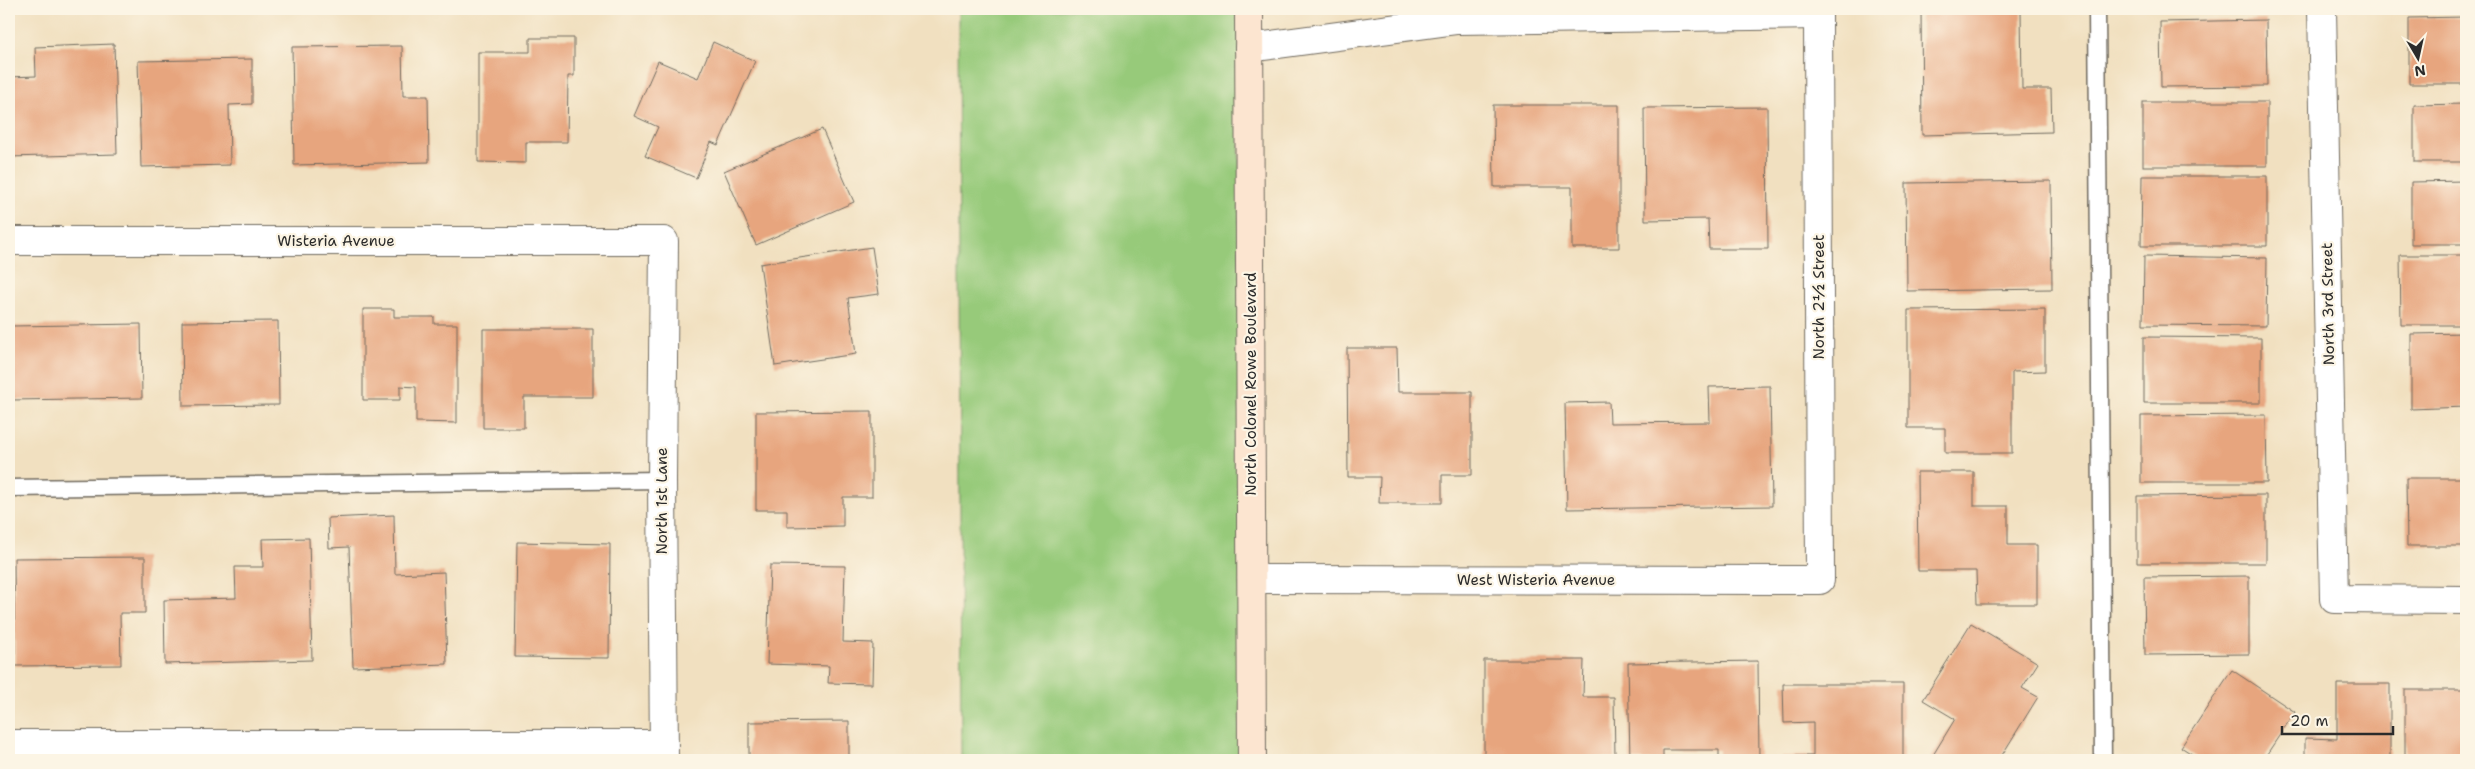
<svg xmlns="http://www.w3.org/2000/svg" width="2475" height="769" viewBox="0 0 2475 769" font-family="'Shantell Sans',sans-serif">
  <rect width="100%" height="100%" fill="#fcf5e5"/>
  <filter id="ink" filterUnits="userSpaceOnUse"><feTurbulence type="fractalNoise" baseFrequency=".02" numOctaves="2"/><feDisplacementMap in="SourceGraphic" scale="10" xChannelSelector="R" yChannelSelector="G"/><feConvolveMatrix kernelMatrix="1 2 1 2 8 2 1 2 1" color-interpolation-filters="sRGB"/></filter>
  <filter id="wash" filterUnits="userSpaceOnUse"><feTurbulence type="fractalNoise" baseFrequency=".0096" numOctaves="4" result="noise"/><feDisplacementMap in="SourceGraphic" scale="20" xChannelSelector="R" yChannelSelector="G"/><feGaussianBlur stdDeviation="1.12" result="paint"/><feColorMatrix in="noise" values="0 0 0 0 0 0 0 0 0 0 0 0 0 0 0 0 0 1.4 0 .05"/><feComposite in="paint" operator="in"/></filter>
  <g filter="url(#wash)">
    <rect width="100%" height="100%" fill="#f1e0c0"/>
    <polygon fill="#97ca7a" stroke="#617a52" points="958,9 1239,9 1241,760 961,760"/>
    <g id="blocks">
      <g fill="#e7a57e">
        <polygon points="1921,9 2021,9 2022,89 2051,89 2052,132 1922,135"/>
        <polygon points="2466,17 2466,84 2409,84 2409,18"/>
        <polygon points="2266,20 2267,86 2161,87 2160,22"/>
        <polygon points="530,38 574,38 574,76 568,76 567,142 526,142 526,163 478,162 478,52 530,52"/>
        <polygon points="713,42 755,61 718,145 711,142 696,178 645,156 658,127 634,116 658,61 698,78"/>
        <polygon points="114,44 117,154 9,157 9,77 36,76 35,47"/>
        <polygon points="402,46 403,96 428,96 429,162 294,165 292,47"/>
        <polygon points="252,59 252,104 229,105 230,165 141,167 138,61"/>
        <rect x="2143" y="102" width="124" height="64"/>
        <polygon points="2466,104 2466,162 2414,162 2414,105"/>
        <polygon points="1493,105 1619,105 1619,248 1572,248 1572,187 1494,187"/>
        <polygon points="1767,107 1768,249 1709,249 1708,219 1645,220 1644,108"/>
        <polygon points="822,129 854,202 756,245 724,171"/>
        <polygon points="2142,176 2267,176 2267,246 2141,246"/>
        <polygon points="2051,181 2052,289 1907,291 1906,183"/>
        <polygon points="2466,181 2466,244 2411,244 2411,182"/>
        <polygon points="872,247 879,294 848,298 856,354 775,366 760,264"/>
        <polygon points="2400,255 2466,255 2466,325 2401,325"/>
        <polygon points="2144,256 2267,258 2266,326 2143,325"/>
        <polygon points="363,309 394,309 394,317 434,317 434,324 457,324 457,423 416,422 416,387 400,386 400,400 363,400"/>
        <polygon points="2045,309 2045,371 2012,372 2012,453 1945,453 1945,428 1908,428 1908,310"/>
        <polygon points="278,321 279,405 183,406 182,322"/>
        <polygon points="141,324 142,398 12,400 11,326"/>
        <polygon points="483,329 593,329 593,397 524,397 524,428 483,428"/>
        <polygon points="2466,333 2466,407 2411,409 2411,334"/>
        <polygon points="2144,337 2261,338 2261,403 2144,403"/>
        <polygon points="1347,348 1397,348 1398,392 1472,392 1472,475 1442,475 1442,503 1379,503 1380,477 1348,477"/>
        <polygon points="1770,386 1772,506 1567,509 1565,403 1609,402 1610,423 1710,422 1709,387"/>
        <polygon points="872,411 872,497 843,497 843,526 787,527 787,510 756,510 756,412"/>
        <polygon points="2266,415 2267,483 2141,483 2141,416"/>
        <polygon points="1917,472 1974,472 1974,506 2008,506 2008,545 2037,545 2037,604 1977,604 1976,571 1918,571"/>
        <polygon points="2406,478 2466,478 2466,546 2407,546"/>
        <polygon points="2266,495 2266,563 2137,563 2137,496"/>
        <polygon points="394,515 395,574 444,572 447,664 353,667 349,547 329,548 328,518"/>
        <polygon points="309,538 312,660 165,664 164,600 236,598 235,567 263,567 262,539"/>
        <polygon points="517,542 610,544 609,658 515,657"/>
        <polygon points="145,557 145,613 120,613 121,665 15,666 14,558"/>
        <polygon points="770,565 845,566 843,642 873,643 872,684 828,683 829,666 767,664"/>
        <polygon points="2249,576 2249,654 2145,655 2144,577"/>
        <polygon points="1971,623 2038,663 2022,688 2038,697 1999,760 1930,760 1955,719 1923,700"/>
        <polygon points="1484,660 1584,660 1583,697 1614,697 1615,758 1484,759"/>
        <polygon points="1758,661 1759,760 1719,760 1719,750 1663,750 1663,760 1630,760 1628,663"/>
        <polygon points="2232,670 2295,712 2263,760 2201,760 2181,747"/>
        <polygon points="1783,684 1903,684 1903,760 1782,760 1782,756 1813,756 1813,722 1784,723"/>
        <polygon points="2337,684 2390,684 2390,760 2305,760 2305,738 2337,739"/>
        <rect x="2405" y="690" width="61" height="70"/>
        <polygon points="849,721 849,760 749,759 749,722"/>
      </g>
    </g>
  </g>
  <g filter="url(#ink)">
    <use href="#blocks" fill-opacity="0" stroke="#706a5f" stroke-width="1"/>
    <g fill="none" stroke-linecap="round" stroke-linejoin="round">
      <g stroke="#706a5f" stroke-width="19">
        <g id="lane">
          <polyline points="2097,9 2103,760"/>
          <polyline points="9,488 662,480"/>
        </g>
      </g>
      <g stroke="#706a5f" stroke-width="30">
        <g id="street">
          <polyline points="2322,9 2334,599 2466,600"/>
          <polyline points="1249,48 1457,20 1818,15 1820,580 1252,579"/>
          <polyline points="9,241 664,241 662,480 664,760"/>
          <polyline points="9,744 663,744"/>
        </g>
      </g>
      <g stroke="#706a5f" stroke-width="30">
        <polyline id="secondary" points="1249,9 1252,760"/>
      </g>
      <use href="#lane" stroke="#fff" stroke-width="16"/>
      <use href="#street" stroke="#fff" stroke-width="28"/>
      <use href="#secondary" stroke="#fce5d0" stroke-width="28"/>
    </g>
  </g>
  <g text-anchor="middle" stroke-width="4.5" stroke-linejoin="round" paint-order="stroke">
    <g font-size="15" fill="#2b2b2b" stroke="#fcf5e5">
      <text x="336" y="246">Wisteria Avenue</text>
      <text transform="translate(1819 297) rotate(-90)" y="5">North 2½ Street</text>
      <text transform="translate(2328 304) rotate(-91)" y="5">North 3rd Street</text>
      <text transform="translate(1251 384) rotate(-90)" y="5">North Colonel Rowe Boulevard</text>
      <text transform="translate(662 501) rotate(-90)" y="5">North 1st Lane</text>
      <text x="1536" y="585">West Wisteria Avenue</text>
    </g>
  </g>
  <rect width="2475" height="769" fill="none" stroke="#fcf5e5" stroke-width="30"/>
  <g transform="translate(2418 58) rotate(171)" stroke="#fcf5e5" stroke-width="4" paint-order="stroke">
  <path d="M0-4L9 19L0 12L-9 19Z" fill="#2b2b2b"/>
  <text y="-8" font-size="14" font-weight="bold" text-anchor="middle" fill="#2b2b2b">N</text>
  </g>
  <path d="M2282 726v8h111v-8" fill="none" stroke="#2b2b2b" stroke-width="2.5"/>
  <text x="2290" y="726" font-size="15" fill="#2b2b2b" stroke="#fcf5e5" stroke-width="4" paint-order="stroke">20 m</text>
</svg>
